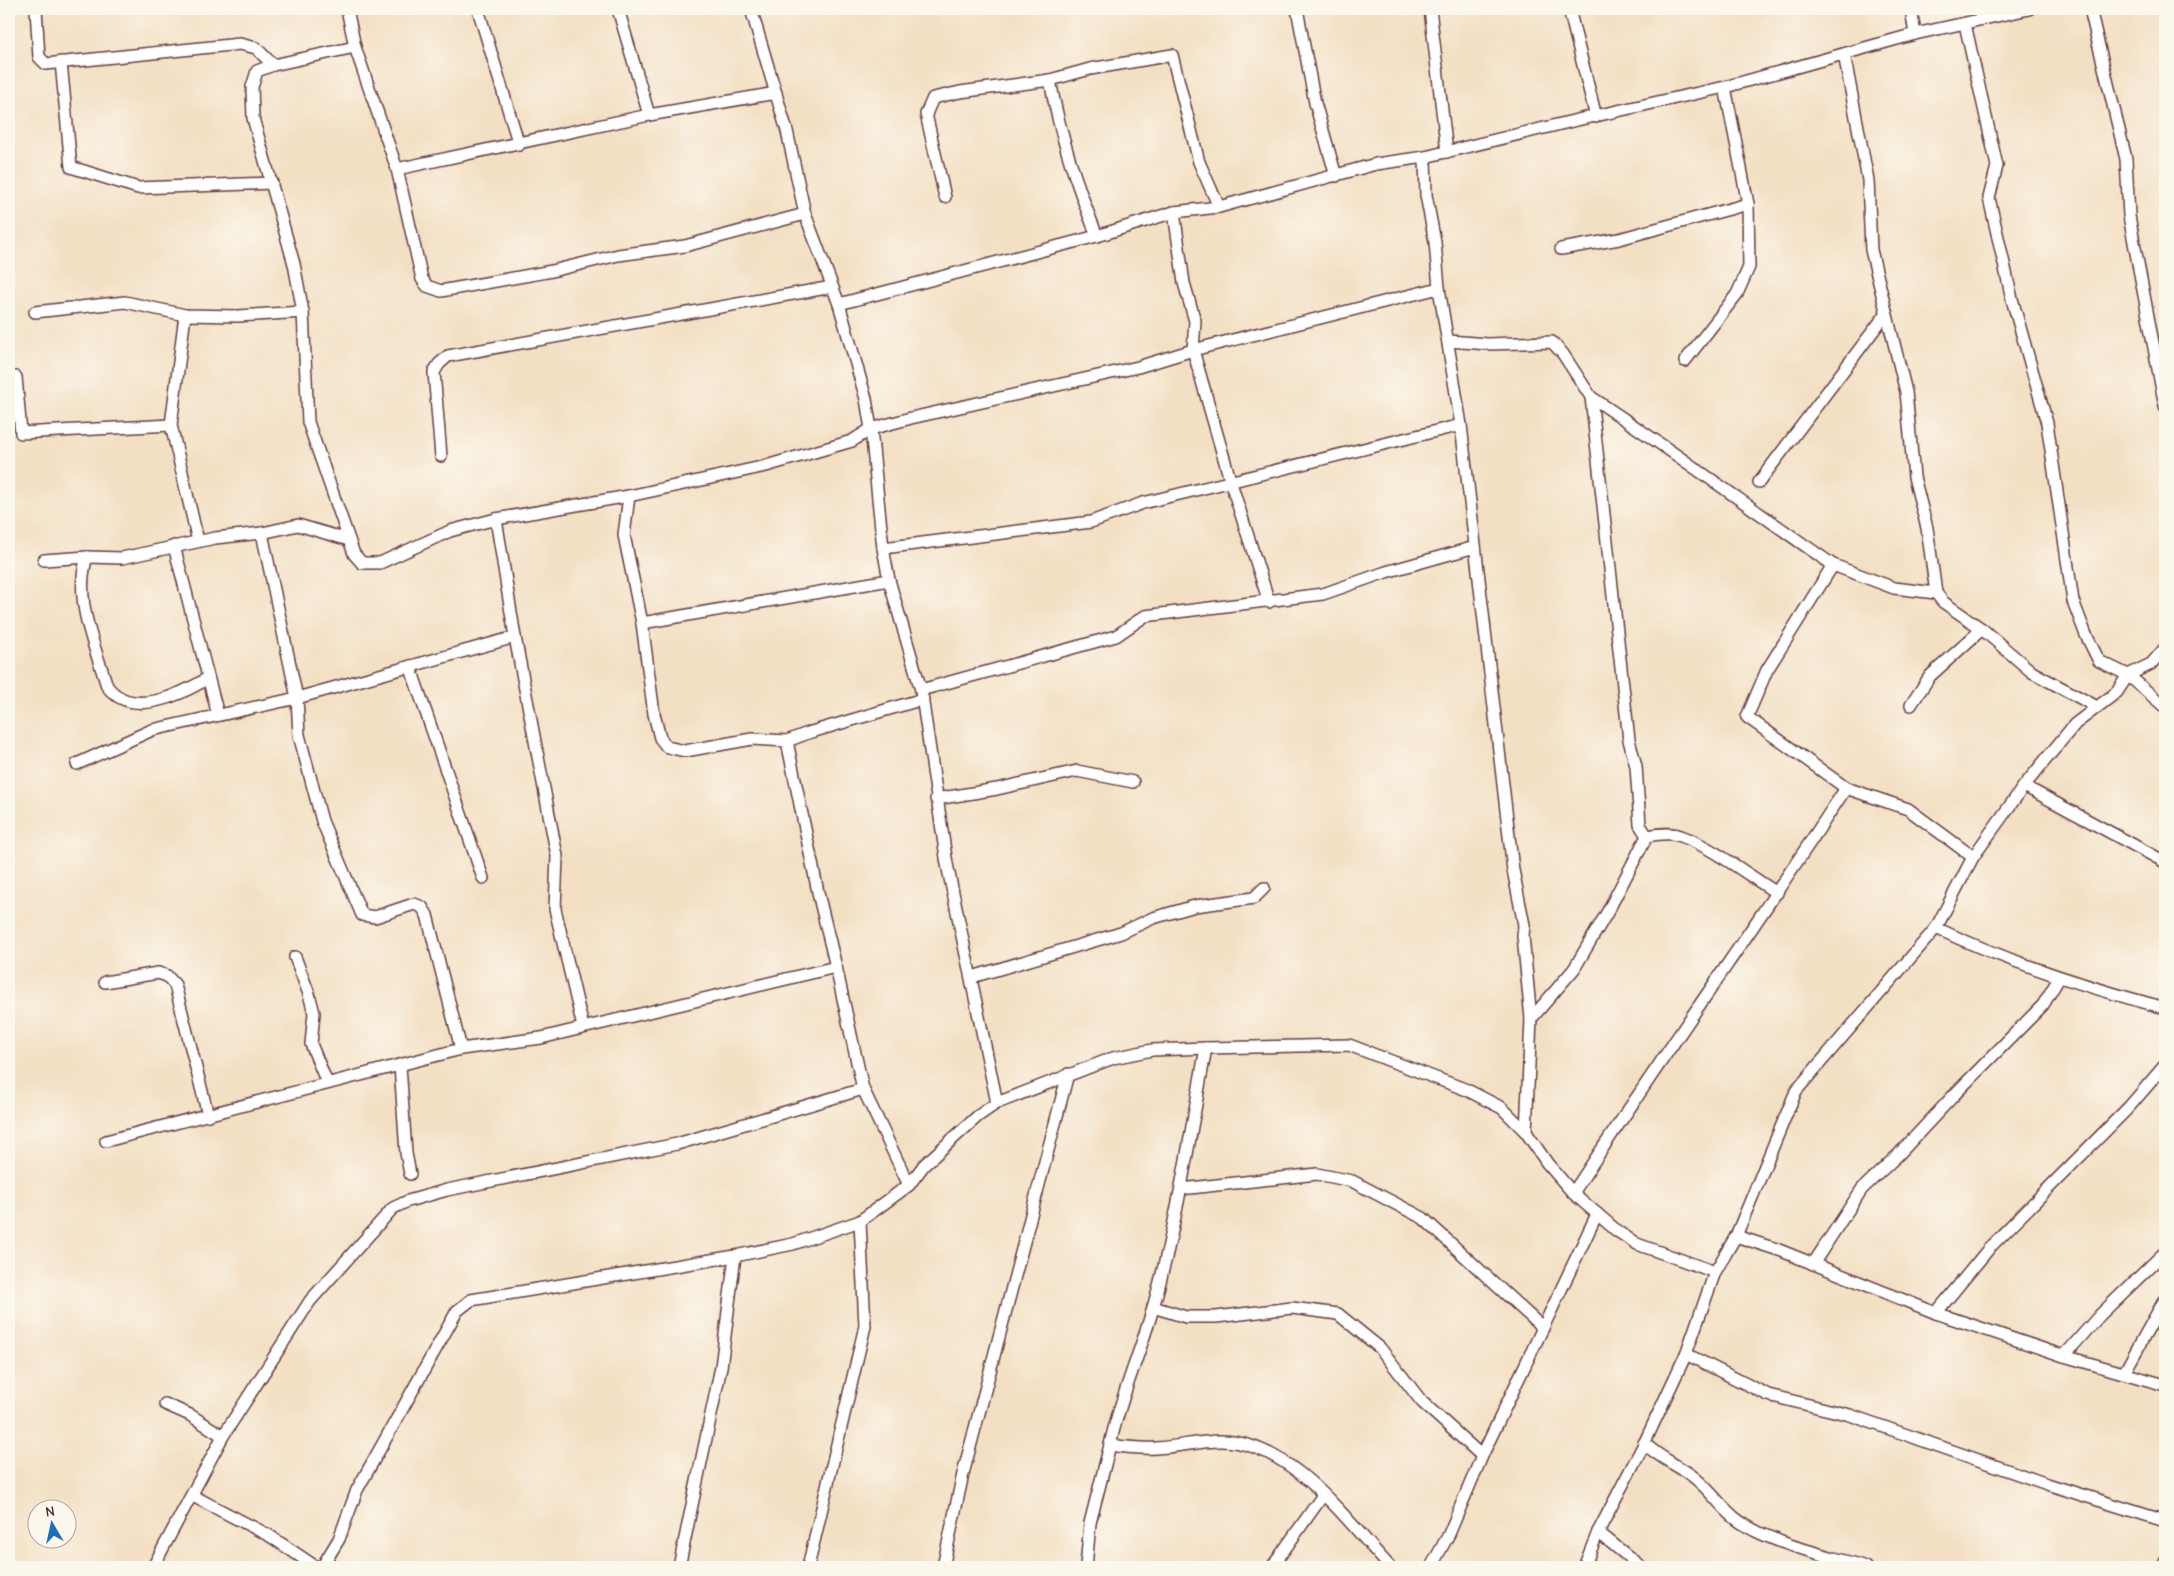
<svg xmlns="http://www.w3.org/2000/svg" width="2174" height="1576" viewBox="0 0 2174 1576" font-family="'Comic Neue',sans-serif">
  <rect width="100%" height="100%" fill="#fbf7ec"/>
  <filter id="ink" filterUnits="userSpaceOnUse"><feTurbulence type="fractalNoise" baseFrequency=".02" numOctaves="2"/><feDisplacementMap in="SourceGraphic" scale="10" xChannelSelector="R" yChannelSelector="G"/><feConvolveMatrix kernelMatrix="1 2 1 2 8 2 1 2 1" color-interpolation-filters="sRGB"/></filter>
  <filter id="wash" filterUnits="userSpaceOnUse"><feTurbulence type="fractalNoise" baseFrequency=".0096" numOctaves="4" result="noise"/><feDisplacementMap in="SourceGraphic" scale="20" xChannelSelector="R" yChannelSelector="G"/><feGaussianBlur stdDeviation="1.12" result="paint"/><feColorMatrix in="noise" values="0 0 0 0 0 0 0 0 0 0 0 0 0 0 0 0 0 1.4 0 .05"/><feComposite in="paint" operator="in"/></filter>
  <g filter="url(#wash)">
    <rect width="100%" height="100%" fill="#f3e0c4"/>
  </g>
  <g filter="url(#ink)">
    <g fill="none" stroke-linecap="round" stroke-linejoin="round">
      <g stroke="#633c42" stroke-width="14">
        <g id="minor">
          <polyline points="36,9 39,57 46,64 240,44 256,48 273,65"/>
          <polyline points="347,9 355,47 397,169 649,115 776,93"/>
          <polyline points="478,9 519,145"/>
          <polyline points="618,9 649,115"/>
          <polyline points="751,9 787,131 805,214 839,304 866,399 871,429 883,548 889,580 921,690 947,864 997,1103"/>
          <polyline points="1297,9 1315,103 1336,176"/>
          <polyline points="1430,9 1447,152"/>
          <polyline points="1569,9 1596,117"/>
          <polyline points="1911,9 1915,34"/>
          <polyline points="2090,9 2126,159 2129,216 2165,406"/>
          <polyline points="1965,24 1997,166 1989,198 2012,299 2047,423 2073,601 2086,635 2099,661 2128,675 2165,707"/>
          <polyline points="355,47 273,65 257,71 252,87 253,118 294,264 303,312 308,422 354,554 362,563 380,563 450,531 496,519 629,496 766,466 852,441 871,429 911,418 1138,367 1193,350 1439,288"/>
          <polyline points="1844,54 1868,180 1871,250 1906,392 1914,477 1927,528 1936,593 1943,602 1982,629 2032,672 2097,707"/>
          <polyline points="61,62 71,167 138,188 272,183"/>
          <path d="M1050,80C1060,136 1076,183 1097,236"/>
          <polyline points="1425,157 1426,195 1435,242 1439,288 1461,425 1513,870 1524,925 1523,936 1531,1019 1526,1132"/>
          <polyline points="397,169 422,279 427,286 441,291 552,271 618,255 685,246 805,214"/>
          <polyline points="945,197 926,114 933,98 960,92 1050,80 1090,69 1172,55 1199,162 1219,207"/>
          <polyline points="1174,212 1184,283 1195,321 1193,350 1231,483 1269,602"/>
          <polyline points="1561,249 1619,239 1748,204"/>
          <polyline points="839,304 1097,236 1174,212 1219,207 1376,164 1425,157 1577,120 1725,87 1915,34 2029,9"/>
          <polyline points="35,312 125,302 185,315 238,316 303,312"/>
          <polyline points="185,315 171,425 198,541"/>
          <polyline points="1449,341 1488,344 1552,342 1563,354 1591,397 1629,740 1636,766 1640,825 1647,836 1608,911 1574,969 1531,1019"/>
          <polyline points="1685,361 1737,294 1749,267 1748,204 1725,87"/>
          <polyline points="16,377 21,433 171,425"/>
          <path d="M1591,397C1673,451 1752,509 1833,565"/>
          <polyline points="441,456 434,372 439,364 448,356 832,287"/>
          <polyline points="1759,482 1886,314"/>
          <polyline points="629,496 624,535 642,623 654,714 660,738 667,747 685,751 752,739 787,741 819,897 836,967"/>
          <polyline points="496,519 515,637 557,856 555,909 583,1027"/>
          <polyline points="262,533 297,698 299,735 322,821 362,915 375,917 414,904 422,907 427,915 461,1049"/>
          <polyline points="174,546 218,715"/>
          <polyline points="883,548 1091,522 1143,503 1461,425"/>
          <path d="M87,557C73,599 95,646 107,686C131,719 181,695 208,678"/>
          <polyline points="44,560 87,557 122,558 215,538 262,533 298,525 349,540"/>
          <polyline points="1936,593 1894,588 1833,565 1767,670 1747,717 1846,788 1908,809 1973,857"/>
          <polyline points="642,623 889,580"/>
          <polyline points="410,666 483,878"/>
          <polyline points="921,690 1116,636 1145,616 1323,594 1386,572 1475,547"/>
          <polyline points="1911,705 1930,676 1982,629"/>
          <polyline points="787,741 808,733 923,699"/>
          <polyline points="77,764 152,730 297,698 515,637"/>
          <polyline points="2024,786 2165,862"/>
          <polyline points="936,799 997,789 1077,771 1133,782"/>
          <path d="M1647,836C1658,834 1671,832 1681,836C1712,847 1748,875 1777,893"/>
          <path d="M1936,928C2010,963 2086,987 2165,1008"/>
          <polyline points="295,957 309,994 314,1013 311,1044 327,1083"/>
          <polyline points="972,977 1121,933 1153,918 1195,906 1254,898 1264,888"/>
          <polyline points="105,982 158,973 167,976 175,985 208,1115"/>
          <path d="M1206,1048C1190,1135 1177,1223 1153,1308C1140,1354 1120,1398 1110,1445C1125,1447 1141,1449 1156,1448C1178,1447 1199,1441 1221,1441C1292,1442 1346,1520 1390,1567"/>
          <polyline points="400,1065 406,1153 410,1174"/>
          <polyline points="106,1141 461,1049 541,1038 836,967 863,1089 909,1185"/>
          <polyline points="1181,1189 1317,1174 1352,1181 1423,1218 1543,1328"/>
          <path d="M1573,1193C1662,1057 1757,924 1846,788"/>
          <polyline points="1736,1236 1779,1250 1936,1313 2064,1356 2165,1385"/>
          <polyline points="1813,1264 1862,1189 1899,1154 1955,1094 2043,1005 2059,978"/>
          <polyline points="1153,1307 1186,1317 1216,1317 1292,1308 1338,1314 1380,1348 1422,1402 1482,1456"/>
          <polyline points="1936,1313 1991,1246 2129,1107 2165,1065"/>
          <polyline points="1686,1354 1768,1395 1850,1415 2047,1484 2165,1521"/>
          <polyline points="2064,1356 2100,1315 2165,1252"/>
          <polyline points="2124,1373 2165,1299"/>
          <polyline points="165,1404 190,1415 223,1436"/>
          <path d="M1644,1443C1658,1457 1675,1464 1691,1475C1708,1487 1719,1505 1735,1518C1766,1543 1827,1555 1866,1567"/>
          <polyline points="193,1496 270,1536 316,1567"/>
          <polyline points="1598,1532 1641,1567"/>
          <polyline points="153,1567 223,1436 310,1301 393,1208 408,1201 447,1190 677,1144 863,1089"/>
          <polyline points="322,1567 339,1539 357,1490 457,1311 471,1300 735,1256 793,1244 860,1221 909,1185 924,1165 978,1116 997,1103 1113,1058 1152,1050 1206,1048 1349,1045 1467,1090 1502,1108 1526,1132 1547,1163 1573,1193 1617,1231 1637,1244 1715,1272"/>
          <polyline points="679,1567 721,1367 735,1256"/>
          <polyline points="808,1567 865,1326 860,1221"/>
          <polyline points="943,1567 963,1474 1068,1074"/>
          <polyline points="1086,1567 1090,1523 1110,1445"/>
          <polyline points="1272,1567 1323,1495"/>
          <polyline points="1431,1567 1449,1534 1482,1456 1597,1214"/>
          <polyline points="1584,1567 1598,1532 1644,1444 1686,1354 1715,1272 1736,1236 1796,1091 1936,928 1973,857 2024,786 2075,724 2117,692 2128,675 2151,664 2165,648"/>
          <polyline points="2163,1567 2165,1562"/>
        </g>
      </g>
      <use href="#minor" stroke="#fff" stroke-width="11"/>
    </g>
  </g>
  <rect width="2174" height="1576" fill="none" stroke="#fbf7ec" stroke-width="30"/>
  <g transform="translate(52 1524) rotate(351)"><circle r="24" fill="#fbf7ec" stroke="#b4a19f"/>
  <path d="M0-4L9 19L0 12L-9 19Z" fill="#1f6fb2"/>
  <text y="-8" font-size="14" font-weight="bold" text-anchor="middle" fill="#4a1f2b">N</text>
  </g>
</svg>
